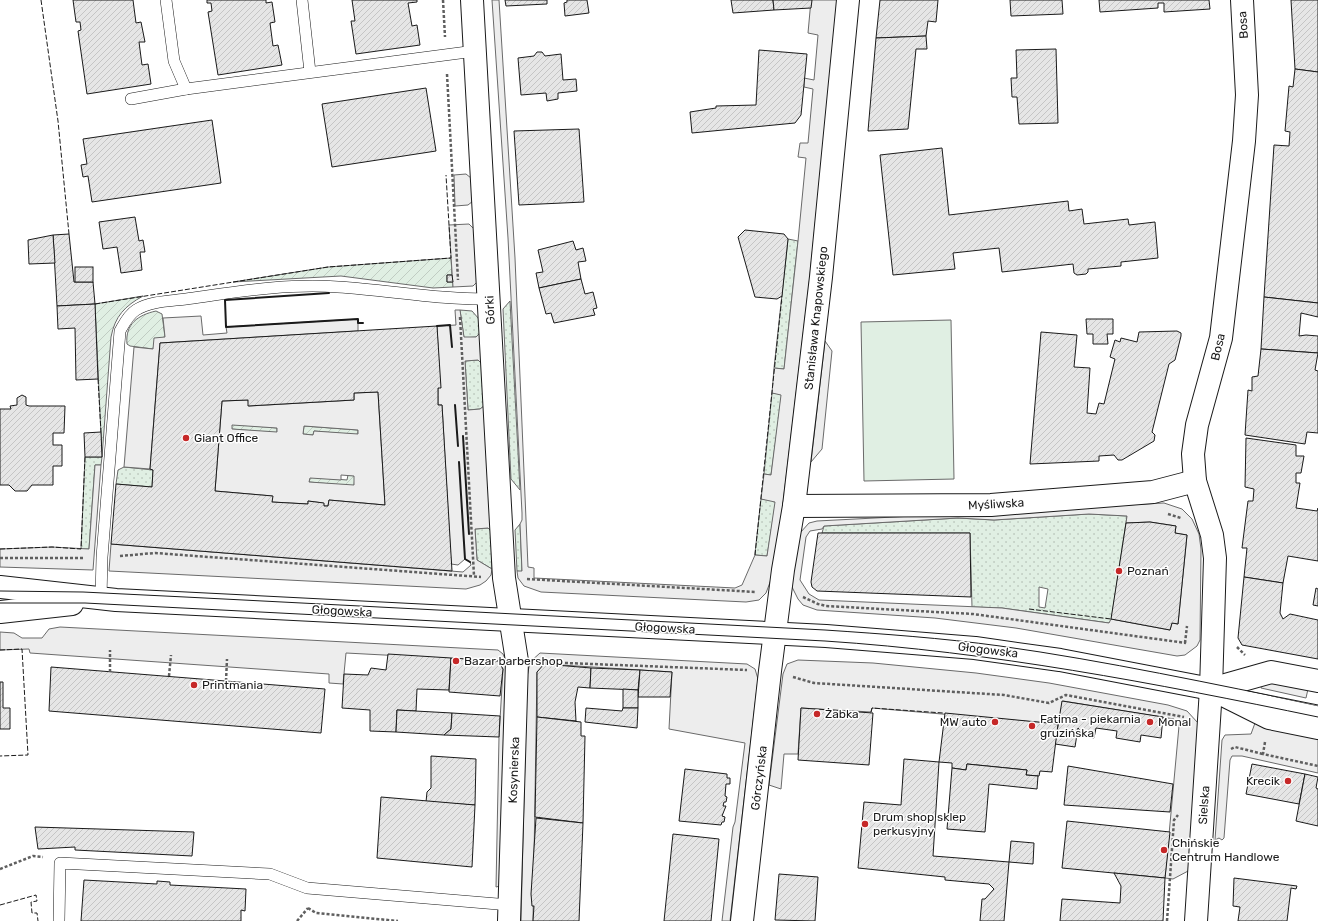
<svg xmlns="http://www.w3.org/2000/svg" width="1318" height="921" viewBox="0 0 1318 921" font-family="Rubik,sans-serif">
  <defs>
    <pattern id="grass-dots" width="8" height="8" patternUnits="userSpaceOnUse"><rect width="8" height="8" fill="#e0efe3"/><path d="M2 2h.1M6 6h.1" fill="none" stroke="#c0ccc2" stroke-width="1.8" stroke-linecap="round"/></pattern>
    <pattern id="garden-furrows" width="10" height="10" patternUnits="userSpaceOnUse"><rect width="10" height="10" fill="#e0efe3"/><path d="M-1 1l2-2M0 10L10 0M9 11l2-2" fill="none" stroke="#c0ccc2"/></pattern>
    <pattern id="building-hatch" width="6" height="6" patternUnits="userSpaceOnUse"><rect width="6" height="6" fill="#e6e6e6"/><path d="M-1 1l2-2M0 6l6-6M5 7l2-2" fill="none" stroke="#c5c5c5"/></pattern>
  </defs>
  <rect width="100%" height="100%" fill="#fff"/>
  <g fill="url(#grass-dots)" stroke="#6a6a6a" fill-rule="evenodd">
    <polygon points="788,239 798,241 784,369 774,368"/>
    <polygon points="510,301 520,490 511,479 503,309"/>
    <polygon points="460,310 472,311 479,319 480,333 476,337 464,338"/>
    <polygon points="478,360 482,364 484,406 480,409 468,410 465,361"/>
    <polygon points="772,393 782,394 771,475 764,474"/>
    <polygon points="85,457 102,457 101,465 95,465 89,549 81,549"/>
    <polygon points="124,467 153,470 152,487 116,484 118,470"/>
    <polygon points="761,499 776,501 767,556 755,555 755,553"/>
    <path d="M1089,514L1127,516L1111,622L1109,623L1002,608L972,607L970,533H822L824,526L958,518L994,520ZM1039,587L1048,589L1045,608L1039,607Z"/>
    <polygon points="520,524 522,572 517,571 515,530"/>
    <polygon points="488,528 491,531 492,569 477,560 475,529"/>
  </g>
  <g fill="url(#garden-furrows)" stroke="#6a6a6a">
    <polygon points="451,258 452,275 447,275 447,282 453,282 453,287 433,288 341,276 233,282 328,267"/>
    <path d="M143,296C125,306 115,316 111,337L102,457L95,304Z"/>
    <path d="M156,311L162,314L165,337L153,349L130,346L127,344C125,324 138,315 156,311Z"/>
    <polygon points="232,424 277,428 277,433 231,429"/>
    <polygon points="304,426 358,430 358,435 314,431 313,435 303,434"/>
    <polygon points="348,475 355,476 354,486 309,482 310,477 347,480"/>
  </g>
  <polygon fill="#e0efe3" stroke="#6a6a6a" points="951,320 954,479 864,481 861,322"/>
  <g fill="#ededed" stroke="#6a6a6a" fill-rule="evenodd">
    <polygon points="492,0 499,0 515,258 528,567 534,568 534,578 735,588 742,585 755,555 767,556 775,502 761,499 764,474 771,475 781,395 772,393 774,368 784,369 798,241 806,158 798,157 800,143 808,143 813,89 804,87 804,78 814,80 818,35 808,33 811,0 838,0 809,285 782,512 772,577 766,593 759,600 746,602 541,592 524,586 518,578 517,571 522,571 520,524 522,520 522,513 508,238"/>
    <polygon points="466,174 471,178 473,201 468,205 455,206 454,175"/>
    <polygon points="469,224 474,229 477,282 473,286 453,287 449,225"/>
    <polygon points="455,310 460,310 464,337 476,337 480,333 482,364 478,360 465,361 468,410 480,409 484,406 491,531 488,528 475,529 477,560 492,569 491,575 486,581 480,585 466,589 109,571 111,544 463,572 471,565 470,562 465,559 458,565 451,564 442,405 438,405 438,388 440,387 437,326 456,325"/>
    <polygon points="201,316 203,335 227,333 226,327 358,319 358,331 160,343 150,469 124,467 134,347 153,349 154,338 165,337 163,318"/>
    <polygon points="825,341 832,351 822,449 811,462"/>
    <path d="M378,392L385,505L329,500L328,506H324L323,503L308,501V504L272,502V496L215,491L222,401L248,400L249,406L354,400V393ZM232,425L277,428V432L232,429ZM304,426L358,430V434L314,431L313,435L303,434ZM341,475L354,476V485L309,482L310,478L341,480Z"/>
    <polygon points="95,465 101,465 93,570 0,567 0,549 52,547 89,549"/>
    <path d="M1164,503L1182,509L1192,519L1199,534L1201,549L1200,640L1197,646L1185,655L1177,656L1016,628L935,618L817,610L803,605L798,599L791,585L800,533L809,523L817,521ZM1089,514L1127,516L1126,523L1150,522L1176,526L1175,533L1187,535L1178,624L1172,623L1170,630L1111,619L1109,623L1002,608L819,600L809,594L800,580L806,537L810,531L822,529L824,526L958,518L994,520Z"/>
    <polygon points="60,627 498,650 503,654 506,661 500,886 496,887 499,737 503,669 498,661 346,653 343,684 329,683 329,674 30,653 29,649 0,650 0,632 14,633 22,638 42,638 49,629"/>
    <polygon points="540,653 747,664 755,669 758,679 730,921 722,921 733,827 735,822 745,743 669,729 672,672 545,664 537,672 533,921 521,921 527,677 530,662"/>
    <polygon points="798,660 873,663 976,673 1049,683 1168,705 1187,711 1198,723 1190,870 1173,879 1165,878 1179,726 1174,719 1063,701 1058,724 872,708 871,712 801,708 798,754 784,754 781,789 769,785 783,674 787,664"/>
    <polygon points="1262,681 1308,689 1306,698 1261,688"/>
    <polygon points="1255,723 1318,736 1318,773 1242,756 1232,756 1230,760 1224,838 1222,840 1219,838 1215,840 1222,740 1225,735 1251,734"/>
  </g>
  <g fill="url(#building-hatch)" stroke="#1a1a1a" fill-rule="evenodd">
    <polygon points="73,0 133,0 136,23 141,22 145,42 139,42 142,65 148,64 151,84 87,94 78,31 81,30 80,22 76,22"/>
    <polygon points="207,0 266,0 266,3 272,2 275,22 270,23 273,46 278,45 282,65 218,75 208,12 212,11 211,3 207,3"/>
    <polygon points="352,0 417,0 417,2 408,3 412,26 417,25 420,45 356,54 351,21 355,21"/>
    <polygon points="505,0 547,0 547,4 506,6"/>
    <polygon points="567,0 587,0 589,13 565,16 564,3 567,2"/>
    <polygon points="731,0 773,0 774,10 733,13"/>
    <polygon points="773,0 812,0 811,8 774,10"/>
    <polygon points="880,0 938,0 936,22 928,21 926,36 876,38"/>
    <polygon points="1010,0 1062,0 1063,14 1011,16"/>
    <polygon points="1099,0 1209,0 1210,9 1164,12 1164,3 1158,3 1158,8 1100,12"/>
    <polygon points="1291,0 1318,0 1318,72 1295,69"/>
    <polygon points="926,36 927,49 916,49 908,129 868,131 876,38"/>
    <polygon points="1056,49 1058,123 1019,124 1017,97 1012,97 1011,78 1017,78 1016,50"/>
    <polygon points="759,50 807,54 801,115 795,123 692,133 690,112 716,108 716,106 756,105"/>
    <polygon points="537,52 542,52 545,56 561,54 563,80 576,79 577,91 558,93 558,99 547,101 546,93 521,95 518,58 534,56"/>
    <polygon points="1295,69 1318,72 1318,303 1264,297 1274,145 1289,146 1290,132 1285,131 1289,86 1293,87"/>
    <polygon points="426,88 436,151 332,167 322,104"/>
    <polygon points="212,120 221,183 92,202 88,176 83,177 81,165 87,164 83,139"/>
    <polygon points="579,129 584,202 519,205 514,131"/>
    <polygon points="942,148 949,215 1068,201 1069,211 1082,209 1084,224 1128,219 1129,225 1155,222 1158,258 1121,262 1121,266 1088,269 1088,272 1086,274 1077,275 1074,273 1073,264 1002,272 999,248 953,253 955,269 893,275 880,155"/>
    <polygon points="135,217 139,241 143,240 145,252 140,252 142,270 121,273 117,247 103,249 99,222"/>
    <polygon points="745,230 784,234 788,239 782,296 777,299 755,297 738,237"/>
    <polygon points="69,234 74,282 93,282 95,304 57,306 53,235"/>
    <polygon points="53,235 55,263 29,264 28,240"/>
    <polygon points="573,241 576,250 583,248 586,261 578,262 581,279 539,288 536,273 543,272 538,250"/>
    <rect x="75" y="267" width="18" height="15"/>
    <polygon points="447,275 452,275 453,282 447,282"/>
    <polygon points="581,279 585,294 593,292 597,308 593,309 595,315 554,323 551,313 546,314 539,288"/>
    <polygon points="1264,297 1318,303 1318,317 1301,313 1299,336 1306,335 1318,336 1318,353 1261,349"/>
    <polygon points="95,304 98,379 76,380 75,328 58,329 57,306"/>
    <polygon points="1086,319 1113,319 1113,334 1107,334 1108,344 1093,344 1093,334 1087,334"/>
    <path d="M437,326L441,388H438V405H442L452,571L111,544L116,484L152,487L153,470L150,469L160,343ZM378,392L385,505L329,500L328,506H324V503L308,501V504L272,502L273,496L215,491L222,401L248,400V406L354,400V393Z"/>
    <polygon points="1177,331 1181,333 1181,336 1175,360 1169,364 1152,432 1155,435 1154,441 1122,460 1118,460 1114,455 1099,456 1099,461 1030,464 1041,332 1077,335 1074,367 1090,368 1087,413 1096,414 1099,403 1104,404 1115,359 1110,357 1115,340 1120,342 1121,338 1137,342 1139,332"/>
    <polygon points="1261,349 1318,353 1315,370 1318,371 1318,433 1307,432 1305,444 1245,435 1248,390 1252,391 1252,377 1258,376"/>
    <polygon points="22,395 26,397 26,405 29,406 65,406 64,433 53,433 53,445 62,445 62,466 53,466 53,485 32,485 27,491 15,491 9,485 0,485 0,409 11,409 10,406 17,405 17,398"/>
    <polygon points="101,432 102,457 85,457 84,433"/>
    <polygon points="1246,438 1296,445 1296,456 1304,456 1301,473 1296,473 1296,483 1300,483 1296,508 1317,511 1318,508 1318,561 1288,556 1283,583 1244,577 1247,548 1242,548 1248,501 1253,501 1254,489 1245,487"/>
    <polygon points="1150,522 1176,526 1175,533 1187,535 1178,624 1172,623 1170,630 1111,619 1126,523"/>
    <polygon points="818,533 970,533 971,597 817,591 812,587 811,582"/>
    <polygon points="1244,577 1283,583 1280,613 1283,619 1290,614 1318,620 1318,659 1242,645 1238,638"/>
    <polygon points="1316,588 1318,589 1318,606 1313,605"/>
    <polygon points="388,654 451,658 449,690 417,689 416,711 397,710 396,732 370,731 370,710 342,708 344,674 368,675 371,668 386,670"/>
    <polygon points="451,658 498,661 503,669 500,696 449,692"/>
    <polygon points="544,664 591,668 590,688 578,687 575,702 576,721 537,717 537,672"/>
    <polygon points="51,667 325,689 321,733 49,711"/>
    <polygon points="591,668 640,670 638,690 590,688"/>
    <polygon points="640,670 672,672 670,697 638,697"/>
    <polygon points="0,682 3,682 3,708 10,708 10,729 0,729"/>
    <polygon points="623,689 638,690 638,708 623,708"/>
    <polygon points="1062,701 1163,717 1161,738 1141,735 1140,742 1116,738 1117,731 1096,728 1094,738 1084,736 1078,728 1075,747 1055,744"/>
    <polygon points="586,708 622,711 623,708 638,708 637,728 585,722"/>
    <polygon points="801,708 873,713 869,765 798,760"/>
    <polygon points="397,710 452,713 451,729 444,735 396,732"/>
    <polygon points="452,713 500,716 499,737 444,735 451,729"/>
    <polygon points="945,713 1058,724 1052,772 1040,771 1039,776 1026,775 1027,770 967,764 966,770 952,768 952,763 939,762"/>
    <polygon points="537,717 581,722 581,736 585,736 583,823 535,817"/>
    <polygon points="431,756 476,759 475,805 426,802 427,792 431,788"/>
    <polygon points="904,759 939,762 933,856 1009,862 1004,921 980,921 982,899 985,899 994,889 989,884 945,880 945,877 858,868 864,802 901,805"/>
    <polygon points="967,764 1027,770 1026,775 1038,776 1037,789 989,784 985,832 947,829 952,768 966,770"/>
    <polygon points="1252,764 1305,774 1299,804 1246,794"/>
    <polygon points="1068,766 1173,784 1170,812 1064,805"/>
    <polygon points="685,769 727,774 727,778 730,778 730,784 726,784 725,796 727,797 726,802 724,802 723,806 726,806 722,816 725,817 724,822 722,822 721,825 679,821"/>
    <polygon points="1305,774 1318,777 1316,788 1318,789 1318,826 1296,821"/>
    <polygon points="381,797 475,805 472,867 377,858"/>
    <polygon points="536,818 583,823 579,921 533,921 534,906 532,906 531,894"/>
    <polygon points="1067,821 1170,832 1165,878 1062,868"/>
    <polygon points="35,827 194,832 192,856 75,850 75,847 38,849"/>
    <polygon points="673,834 719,839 711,921 664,921"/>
    <polygon points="1011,841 1034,843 1033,864 1009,862"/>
    <polygon points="1114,873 1165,878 1163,921 1060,921 1062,899 1120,903 1121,886"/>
    <polygon points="779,874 818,877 815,921 775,920"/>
    <polygon points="1234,878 1297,886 1296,889 1291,888 1287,921 1238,921 1240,907 1233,906"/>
    <polygon points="84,880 157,884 157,881 170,882 170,885 246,889 245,911 241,910 241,921 81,921"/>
  </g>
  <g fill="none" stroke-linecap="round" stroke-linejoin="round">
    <g stroke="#1a1a1a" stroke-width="12">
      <g id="lane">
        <polyline points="166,0 174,61 186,89 475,51"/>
        <polyline points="302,0 310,72"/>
        <polyline points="131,99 186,89"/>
        <path d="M101,598L102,557L120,331C124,324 128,315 136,310C150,301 171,301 186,299C236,292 288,283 338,287C388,290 438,300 489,299"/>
        <polyline points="1240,695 1318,712"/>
        <polyline points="59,921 60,863 270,874 307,888 510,905"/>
      </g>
    </g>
    <g stroke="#1a1a1a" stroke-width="24">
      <g id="street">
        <polyline points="472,0 504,578 517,661 509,921"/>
        <polyline points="794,506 991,505 1153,492 1195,481"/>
        <polyline points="742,921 770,671 783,570 794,506 821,277 848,0"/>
        <polyline points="1196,921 1211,689 1215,558 1212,535 1195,481 1193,454 1197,425 1221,338 1244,141 1247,95 1242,0"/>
      </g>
    </g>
    <g stroke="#1a1a1a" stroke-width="24">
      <g id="secondary">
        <polyline points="0,587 116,600 826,636 975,648 1060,660 1211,689 1269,718 1318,728"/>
        <polyline points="0,612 72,604"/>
        <polyline points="1211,689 1271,672 1318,681"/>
      </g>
    </g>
    <g stroke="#5f5f5f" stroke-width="2.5" stroke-dasharray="3 2" stroke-linecap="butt">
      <polyline points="443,0 445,37"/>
      <polyline points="447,74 458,280"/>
      <polyline points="460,317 474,576"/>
      <polyline points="1168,514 1181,518"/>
      <polyline points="120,556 155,553 481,577"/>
      <polyline points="0,558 83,558"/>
      <polyline points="527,579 756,592"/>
      <polyline points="803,597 818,604 826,606 973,614 1186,643"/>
      <polyline points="1185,643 1187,626"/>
      <polyline points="1237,647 1245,655"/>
      <polyline points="540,662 747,670"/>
      <polyline points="110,672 110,650"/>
      <polyline points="169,676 171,655"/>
      <polyline points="793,677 814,683 1004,695 1049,703 1066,695 1184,717"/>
      <polyline points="226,681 227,659"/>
      <polyline points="1265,742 1263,754 1318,766"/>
      <polyline points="1231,749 1235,747 1263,754"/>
      <polyline points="0,869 33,856 43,857"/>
      <polyline points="308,908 316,913 398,921"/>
      <polyline points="297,921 308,908"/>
      <polyline points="1167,921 1174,820 1178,815"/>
    </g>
    <use href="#lane" stroke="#fff" stroke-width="11"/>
    <use href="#street" stroke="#fff" stroke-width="22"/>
    <use href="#secondary" stroke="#fff" stroke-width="22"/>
    <g stroke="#1a1a1a" stroke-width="1">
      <path d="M0,591L83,592L185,597L825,630C884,634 942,638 1000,646C1107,661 1212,684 1318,705"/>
      <path d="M0,603H85L825,641C992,652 1154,683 1318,717"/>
    </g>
    <g stroke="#1a1a1a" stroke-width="1" stroke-dasharray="5 2" stroke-linecap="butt">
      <polyline points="41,0 58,121 69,234"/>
      <polyline points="95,304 328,267 451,258 446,175"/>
      <polyline points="98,379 101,432"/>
      <polyline points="0,549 52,547 81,549 85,457"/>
      <polyline points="755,555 782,296"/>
      <polyline points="1029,609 1111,619"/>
      <polyline points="0,650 22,649 28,755 0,756"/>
      <polyline points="871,712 872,708 943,713"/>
      <polyline points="0,905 36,895 37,901 31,902 32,913 37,913 38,921"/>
    </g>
    <g stroke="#1a1a1a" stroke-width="2">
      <polyline points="329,293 225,300 226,327 358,319 358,323 363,323"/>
      <polyline points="437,326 450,325 452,347"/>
      <polyline points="455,405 458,446"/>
      <polyline points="463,436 469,534"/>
      <polyline points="459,462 465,559 470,562"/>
    </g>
  </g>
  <g fill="#c62828" stroke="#fff" stroke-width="1.5">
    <circle cx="186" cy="438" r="4"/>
    <circle cx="1119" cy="571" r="4"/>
    <circle cx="456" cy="661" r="4"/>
    <circle cx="194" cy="685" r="4"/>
    <circle cx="817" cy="714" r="4"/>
    <circle cx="995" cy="722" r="4"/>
    <circle cx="1150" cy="722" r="4"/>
    <circle cx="1032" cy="726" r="4"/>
    <circle cx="1288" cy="781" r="4"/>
    <circle cx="865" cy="824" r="4"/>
    <circle cx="1164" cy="850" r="4"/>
  </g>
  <g text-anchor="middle" stroke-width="3" stroke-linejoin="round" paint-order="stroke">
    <g font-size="12" fill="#1a1a1a" stroke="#fff">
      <text transform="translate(1243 25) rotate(-94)" y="4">Bosa</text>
      <text transform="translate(490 310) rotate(-93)" y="4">Górki</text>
      <text transform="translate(816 318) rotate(-84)" y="4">Stanisława Knapowskiego</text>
      <text transform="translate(1218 347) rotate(-77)" y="4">Bosa</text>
      <text transform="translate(996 504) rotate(-3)" y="4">Myśliwska</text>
      <text transform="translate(342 611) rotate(3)" y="4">Głogowska</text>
      <text transform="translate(665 628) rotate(3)" y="4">Głogowska</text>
      <text transform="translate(988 650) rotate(7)" y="4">Głogowska</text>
      <text transform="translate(514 770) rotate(-88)" y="4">Kosynierska</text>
      <text transform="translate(759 778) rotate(-83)" y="4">Górczyńska</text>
      <text transform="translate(1204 805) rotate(-86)" y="4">Sielska</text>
    </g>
    <g font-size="12" fill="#1a1a1a" stroke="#fff" text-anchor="start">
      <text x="194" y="442">Giant Office</text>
      <text x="1127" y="575">Poznań</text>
      <text x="464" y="665">Bazar barbershop</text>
      <text x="202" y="689">Printmania</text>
      <text x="825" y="718">Żabka</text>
      <text x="1040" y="723">Fatima - piekarnia<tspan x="1040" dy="14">gruzińska</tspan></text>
      <text x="987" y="726" text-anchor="end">MW auto</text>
      <text x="1158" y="726">Monal</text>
      <text x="1280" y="785" text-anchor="end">Krecik</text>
      <text x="873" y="821">Drum shop sklep<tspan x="873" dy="14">perkusyjny</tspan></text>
      <text x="1172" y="847">Chińskie<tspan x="1172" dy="14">Centrum Handlowe</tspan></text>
    </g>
  </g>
</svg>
